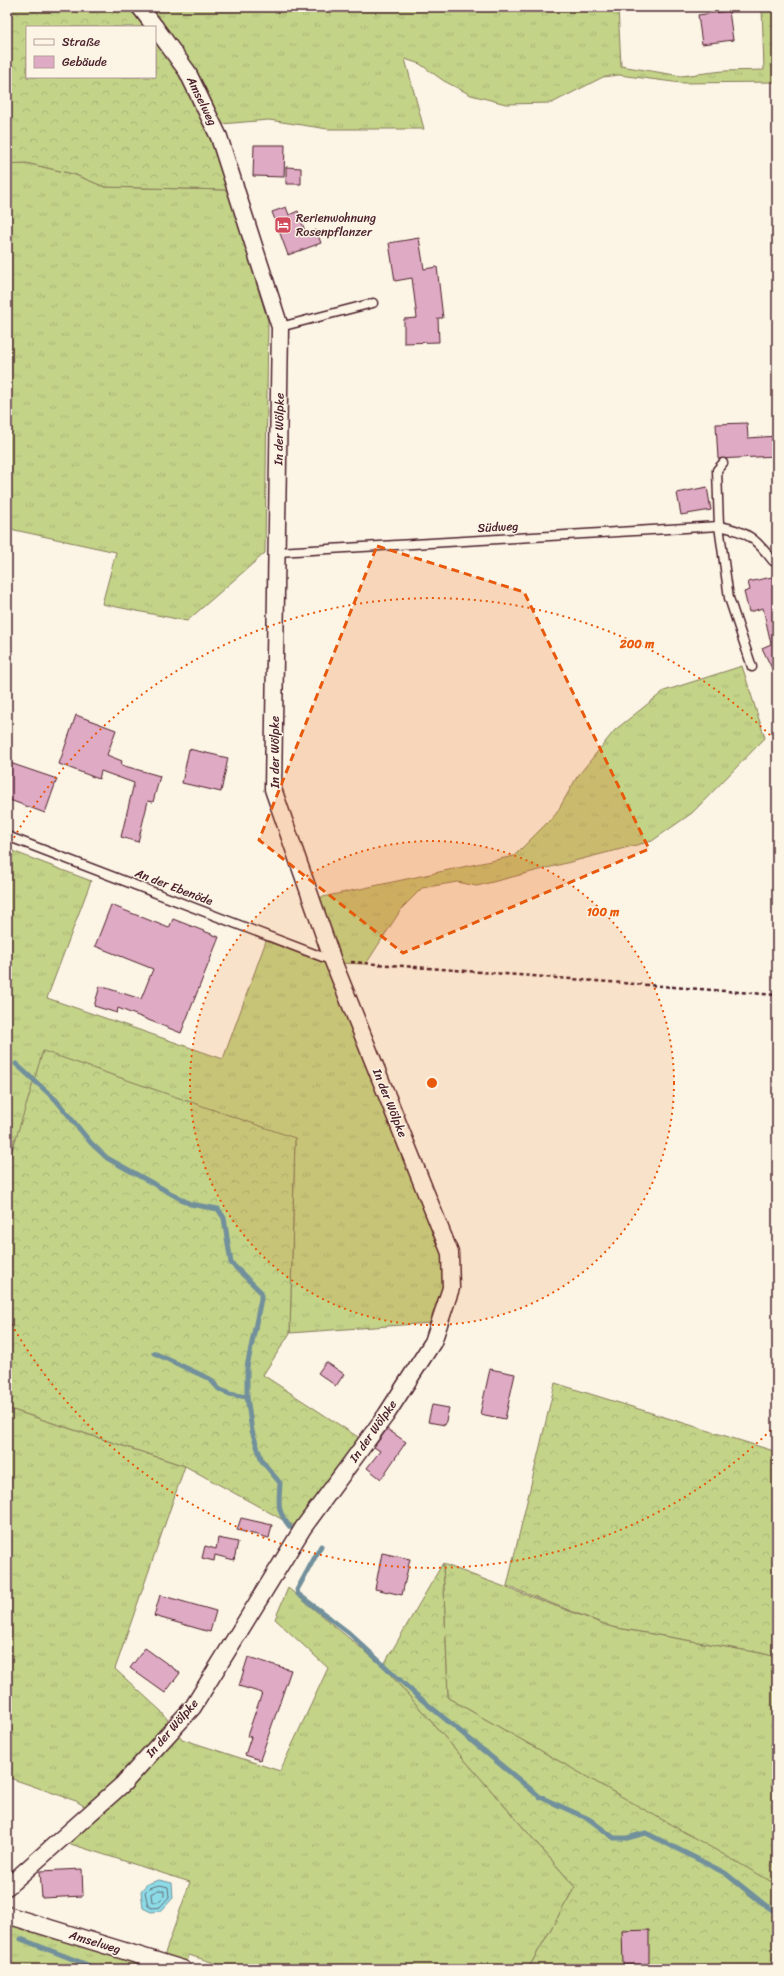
<svg xmlns="http://www.w3.org/2000/svg" width="784" height="1976" viewBox="0 0 784 1976" font-family="Sriracha,sans-serif">
  <defs>
    <pattern id="grass-tufts" width="24" height="20" patternUnits="userSpaceOnUse"><rect width="24" height="20" fill="#c3d388"/><path d="M3 7l-1-3M5 7V3M7 7l1-3M15 17l-1-3M17 17v-4M19 17l1-3" fill="none" stroke="#a9b576"/></pattern>
    <pattern id="forest-crowns" width="20" height="18" patternUnits="userSpaceOnUse"><rect width="20" height="18" fill="#c3d388"/><path d="M2 6a3 3 0 1 1 6 0M12 15a3 3 0 1 1 6 0" fill="none" stroke="#a9b576"/></pattern>
  </defs>
  <rect width="100%" height="100%" fill="#fcf5e5"/>
  <filter id="ink" filterUnits="userSpaceOnUse"><feTurbulence type="fractalNoise" baseFrequency=".025" numOctaves="2"/><feDisplacementMap in="SourceGraphic" scale="8" xChannelSelector="R" yChannelSelector="G"/><feConvolveMatrix kernelMatrix="1 2 1 2 8 2 1 2 1" color-interpolation-filters="sRGB"/></filter>
  <g filter="url(#ink)">
    <g fill="url(#grass-tufts)" stroke="#86795a">
      <polygon points="131,7 618,7 621,66 681,76 723,71 764,70 762,7 777,7 777,82 681,83 619,75 603,77 552,103 506,104 471,95 444,81 420,64 405,59 424,129 328,129 269,120 209,125 185,78"/>
      <polygon points="26,163 73,174 105,187 228,190 268,321 265,553 187,621 102,604 116,552 10,529 7,539 7,164"/>
      <polygon points="742,666 765,738 692,813 652,841 477,886 457,882 422,888 402,908 366,964 338,963 458,1253 458,1292 445,1328 430,1323 290,1333 295,1138 15,1138 7,1167 7,849 91,881 47,998 223,1059 266,941 329,963 304,901 514,856 556,814 577,777 615,730 664,691"/>
      <polygon points="7,1408 185,1466 115,1669 161,1711 182,1739 280,1771 328,1668 275,1619 288,1588 383,1666 575,1887 528,1969 233,1969 189,1955 185,1969 7,1969 7,1909 164,1956 190,1882 55,1839 92,1811 76,1801 7,1777"/>
      <polygon points="443,1564 612,1627 761,1653 777,1657 777,1873 772,1883 448,1698"/>
    </g>
    <g fill="url(#forest-crowns)" stroke="#86795a">
      <polygon points="7,7 131,7 146,27 27,27 27,77 155,77 155,39 185,78 214,137 228,190 105,187 73,174 26,163 7,164"/>
      <polygon points="43,1051 295,1138 290,1333 263,1375 361,1439 296,1527 185,1466 7,1408 7,1167"/>
      <polygon points="555,1383 777,1452 777,1657 761,1653 612,1627 507,1586"/>
      <polygon points="443,1563 448,1698 772,1882 777,1873 777,1969 528,1969 575,1887 383,1666"/>
    </g>
    <polygon fill="#8cdce8" stroke="#72909c" points="159,1880 172,1883 173,1898 161,1911 151,1912 143,1908 141,1891 147,1884"/>
    <g fill="none" stroke-linecap="round" stroke-linejoin="round">
      <g stroke="#646b77" stroke-width="1">
        <polygon points="160,1885 168,1887 169,1897 160,1907 152,1908 148,1906 145,1892 149,1888"/>
        <polygon points="159,1890 164,1891 164,1896 158,1902 152,1902 151,1894"/>
      </g>
      <g stroke="#72909c" stroke-width="5">
        <path d="M16,1064L56,1100L91,1143L107,1158L190,1204L218,1209L224,1218L231,1263L261,1292V1299L247,1367V1397L252,1431L262,1461L280,1483C279,1504 276,1510 290,1527"/>
        <polyline points="154,1353 210,1379 219,1389 229,1394 247,1397"/>
        <polyline points="321,1546 297,1590 298,1594 349,1633 415,1694 540,1797 589,1819 614,1838 627,1838 646,1833 725,1873 765,1905 777,1913"/>
        <polyline points="21,1939 98,1969"/>
      </g>
    </g>
    <g fill="#dfaac3" stroke="#4a1f2b">
      <polygon points="729,11 733,40 702,44 698,15"/>
      <polygon points="254,145 285,145 284,177 253,176"/>
      <polygon points="286,167 301,168 301,184 286,184"/>
      <polygon points="286,207 289,215 298,211 306,234 316,230 321,243 288,255 272,212"/>
      <polygon points="419,238 424,269 437,267 443,318 438,318 439,342 404,343 404,319 417,318 412,278 395,281 389,243"/>
      <polygon points="747,423 748,438 777,436 777,456 718,459 716,424"/>
      <polygon points="707,487 711,510 681,515 677,493"/>
      <polygon points="777,576 777,679 762,648 771,644 763,608 749,612 744,592 750,590 748,582"/>
      <polygon points="76,715 116,730 107,755 122,761 121,765 160,776 153,802 148,801 138,842 121,837 134,783 101,771 99,779 59,764"/>
      <polygon points="189,749 228,758 221,792 182,783"/>
      <polygon points="7,762 57,779 45,813 7,799"/>
      <polygon points="111,905 169,928 173,919 219,937 181,1033 118,1008 117,1013 94,1006 100,986 141,999 153,969 95,946"/>
      <polygon points="326,1362 344,1374 336,1386 318,1373"/>
      <polygon points="490,1369 515,1374 505,1419 480,1414"/>
      <polygon points="432,1405 449,1408 445,1425 428,1422"/>
      <polygon points="387,1429 406,1442 381,1479 367,1468 380,1451 374,1447"/>
      <polygon points="241,1518 272,1525 269,1538 237,1530"/>
      <polygon points="218,1538 238,1542 234,1560 215,1555 214,1561 202,1558 205,1546 216,1549"/>
      <polygon points="382,1553 410,1559 402,1595 375,1589"/>
      <polygon points="160,1595 216,1611 210,1632 154,1616"/>
      <polygon points="145,1648 180,1673 165,1693 130,1668"/>
      <polygon points="248,1657 291,1670 260,1760 245,1755 251,1737 247,1736 262,1693 239,1686"/>
      <polygon points="82,1869 83,1896 42,1898 40,1871"/>
      <polygon points="649,1930 649,1964 623,1965 622,1931"/>
    </g>
    <g fill="none" stroke-linecap="round" stroke-linejoin="round">
      <g stroke="#4a1f2b" stroke-width="11">
        <g id="lane">
          <polyline points="280,327 373,303"/>
          <polyline points="278,552 719,526 717,470 723,463"/>
          <path d="M752,667L729,598L719,526C747,531 756,539 773,561"/>
          <polyline points="7,836 333,961"/>
        </g>
      </g>
      <g stroke="#4a1f2b" stroke-width="19">
        <g id="street">
          <polyline points="140,7 155,27"/>
          <polyline points="7,1887 123,1784 193,1707 303,1528 386,1415 433,1342 451,1288 450,1253 333,961 273,789 280,327 219,137 187,71 155,27"/>
          <polyline points="7,1915 183,1969"/>
        </g>
      </g>
      <polyline stroke="#4a1f2b" stroke-width="2.5" stroke-dasharray="4 3" stroke-linecap="butt" points="351,962 777,995"/>
      <use href="#lane" stroke="#fcf5e5" stroke-width="8"/>
      <use href="#street" stroke="#fcf5e5" stroke-width="16"/>
    </g>
  </g>
  <path fill="#e8590c" fill-opacity="0.2" stroke="#e8590c" stroke-width="3" stroke-dasharray="8 5" stroke-linejoin="round" d="M377,546L524,592L649,849L403,953L259,840Z"/>
  <circle cx="432" cy="1083" r="242" fill="#e8590c" fill-opacity=".12"/>
  <g fill="none" stroke="#e8590c" stroke-width="2" stroke-dasharray="2 4">
    <circle cx="432" cy="1083" r="242"/>
    <path d="M775 1426A485 485 0 0 1 8 1318M8 848A485 485 0 0 1 775 740"/>
  </g>
  <defs>
    <g id="hotel-square" transform="scale(0.9)"><rect x="-9" y="-9" width="18" height="18" rx="4" fill="#d1495b" stroke="#fcf5e5"/><path d="M-6-4.5h1.5V1H6V5H4.5V3h-9V5H-6ZM-4 0a1.8 1.8 0 1 1 3.6 0ZM.5 0V-2.5h3Q6-2.5 6 0Z" fill="#fff"/></g>
  </defs>
  <g fill-rule="evenodd">
    <use href="#hotel-square" x="283" y="225"/>
  </g>
  <g text-anchor="middle" stroke-width="3" stroke-linejoin="round" paint-order="stroke">
    <g font-size="12" fill="#4a1f2b" stroke="#fcf5e5">
      <text transform="translate(202 101) rotate(64)" y="4">Amselweg</text>
      <text transform="translate(279 429) rotate(-89)" y="4">In der Wölpke</text>
      <text transform="translate(498 527) rotate(-3)" y="4">Südweg</text>
      <text transform="translate(275 752) rotate(-90)" y="4">In der Wölpke</text>
      <text transform="translate(174 887) rotate(21)" y="4">An der Ebenöde</text>
      <text transform="translate(390 1103) rotate(68)" y="4">In der Wölpke</text>
      <text transform="translate(373 1431) rotate(-55)" y="4">In der Wölpke</text>
      <text transform="translate(172 1728) rotate(-49)" y="4">In der Wölpke</text>
      <text transform="translate(95 1942) rotate(17)" y="4">Amselweg</text>
    </g>
    <g font-size="12" fill="#4a1f2b" stroke="#fcf5e5" text-anchor="start">
      <text x="296" y="222">Rerienwohnung<tspan x="296" dy="14">Rosenpflanzer</tspan></text>
    </g>
  </g>
  <circle cx="432" cy="1083" r="6" fill="#e8590c" stroke="#fcf5e5" stroke-width="2"/>
  <g font-size="12" text-anchor="middle" font-weight="bold" fill="#e8590c" stroke="#fcf5e5" stroke-width="3" stroke-linejoin="round" paint-order="stroke">
    <text x="637" y="648">200 m</text>
    <text x="603" y="916">100 m</text>
  </g>
  <rect width="784" height="1976" fill="none" stroke="#fcf5e5" stroke-width="24"/>
  <rect x="12" y="12" width="760" height="1952" fill="none" stroke="#4a1f2b" stroke-width="1.5" filter="url(#ink)"/>
  <rect x="26" y="26" width="130" height="52" fill="#fcf5e5" stroke="#b59f9b"/>
  <rect x="34" y="39" width="20" height="6" fill="#fcf5e5" stroke="#b59f9b"/>
  <text x="62" y="46" font-size="12" fill="#4a1f2b">Straße</text>
  <rect x="34" y="56" width="20" height="12" fill="#dfaac3" stroke="#b59f9b"/>
  <text x="62" y="66" font-size="12" fill="#4a1f2b">Gebäude</text>
</svg>
